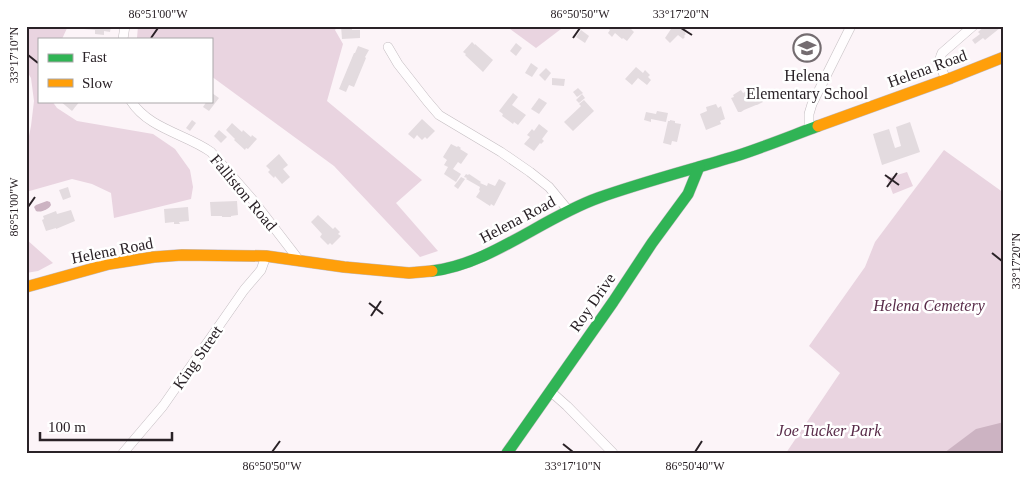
<svg xmlns="http://www.w3.org/2000/svg" width="1030" height="479" viewBox="0 0 1030 479" font-family="'Times New Roman',serif">
  <rect width="100%" height="100%" fill="#fcf4f8"/>
  <g fill="#e9d4e0">
    <polygon points="26,26 68,26 62,39 39,39 39,101 52,101 57,108 77,121 153,134 175,149 190,170 193,187 191,199 114,218 111,193 92,184 72,179 26,192 26,151 31,126 34,101 31,78 26,70"/>
    <polygon points="138,26 338,26 335,30 343,44 327,101 422,180 396,203 438,251 420,257 334,166 211,76 211,39 138,39 137,38"/>
    <polygon points="506,26 565,26 536,48"/>
    <polygon points="944,150 1004,193 1004,453 786,453 840,373 809,346 865,267 875,242"/>
    <polygon points="907,172 913,186 893,194 887,178"/>
    <polygon points="26,239 53,263 38,271 26,273"/>
  </g>
  <g fill="#ccb3c2">
    <path d="M47,201L50,202L51,205C49,209 41,213 36,211L34,207L36,205Z"/>
    <polygon points="1004,422 1004,453 944,453 976,429"/>
  </g>
  <g fill="#e3dbdf">
    <polygon points="84,26 111,26 110,32 104,31 104,35 95,34 95,30 84,29"/>
    <polygon points="341,26 352,26 352,30 360,30 360,38 342,39"/>
    <polygon points="606,26 631,26 632,27 631,29 634,32 627,41 623,38 622,39 615,33 612,37 608,33 610,30"/>
    <polygon points="673,26 689,26 687,29 684,27 684,28 687,30 685,33 686,34 684,36 685,37 683,39 678,35 670,43 665,38"/>
    <polygon points="985,26 998,26 1000,28 985,40 983,38 975,44 972,40 980,34 978,32"/>
    <polygon points="581,30 589,36 585,43 576,37"/>
    <polygon points="472,42 475,45 475,44 493,60 483,72 465,55 466,54 463,52"/>
    <polygon points="516,43 522,48 516,56 510,51"/>
    <polygon points="358,46 369,50 365,57 366,58 354,87 349,85 346,92 339,89 354,53 355,53"/>
    <polygon points="531,63 538,68 532,77 525,73"/>
    <polygon points="636,67 643,73 645,70 650,75 648,77 651,80 647,85 638,78 632,85 625,79"/>
    <polygon points="546,68 551,73 545,81 539,75"/>
    <polygon points="552,78 565,79 564,86 552,85"/>
    <polygon points="756,87 763,102 757,105 756,105 744,110 741,112 738,112 731,98 734,97 733,95 741,90 743,93"/>
    <polygon points="578,88 583,93 577,97 573,92"/>
    <polygon points="212,93 219,98 209,111 203,107 207,101 211,101"/>
    <polygon points="513,93 518,97 512,105 526,115 518,125 514,122 513,124 502,116 503,114 499,111"/>
    <polygon points="582,94 585,98 579,103 576,100"/>
    <polygon points="539,98 547,103 539,114 531,109"/>
    <polygon points="584,100 594,111 573,131 564,122 581,106 579,104"/>
    <polygon points="60,101 80,101 72,111"/>
    <polygon points="716,104 718,108 721,106 725,119 720,121 721,124 706,130 700,114 707,111 706,107"/>
    <polygon points="657,111 668,113 666,122 651,119 651,122 644,120 646,112 656,114"/>
    <polygon points="422,119 435,131 427,139 425,137 422,140 417,135 414,139 408,134"/>
    <polygon points="192,120 196,123 190,131 186,128"/>
    <polygon points="670,120 675,121 675,123 681,124 677,142 672,141 671,145 663,143 668,121 670,121"/>
    <polygon points="910,122 920,152 882,165 873,134 889,129 895,148 901,146 896,127"/>
    <polygon points="232,123 242,132 243,130 251,137 252,135 257,139 248,149 246,148 245,150 234,140 235,139 226,130"/>
    <polygon points="539,124 548,131 542,139 544,141 541,144 540,143 534,151 524,144 530,137 527,135 532,129 534,131"/>
    <polygon points="219,130 227,137 221,143 214,136"/>
    <polygon points="451,144 457,147 458,146 461,148 460,149 468,154 461,164 458,162 453,169 461,174 456,182 444,174 448,167 444,165 447,160 443,157"/>
    <polygon points="279,154 288,165 283,169 290,177 282,184 275,176 274,178 268,172 270,170 266,166"/>
    <polygon points="466,174 468,175 469,174 481,182 480,183 487,186 488,183 495,186 499,179 506,183 494,206 491,204 490,206 476,197 480,191 479,190 480,187 466,179 467,178 464,177"/>
    <polygon points="461,177 465,179 458,189 454,186"/>
    <polygon points="68,187 71,197 63,200 59,190"/>
    <polygon points="237,201 238,215 231,216 231,217 222,217 222,216 211,216 210,202"/>
    <polygon points="188,207 189,221 179,222 180,224 174,224 174,222 165,223 164,209"/>
    <polygon points="71,210 75,221 56,229 56,228 46,231 42,220 44,219 43,216 56,211 57,214"/>
    <polygon points="318,215 333,229 335,227 340,232 338,234 341,236 332,245 330,243 328,245 320,237 322,234 311,222"/>
    <polygon points="1004,378 1004,390 999,381"/>
  </g>
  <g fill="none" stroke-linecap="round" stroke-linejoin="round">
    <g stroke="#c3bcc0" stroke-width="10">
      <g id="street">
        <polyline points="123,39 125,26"/>
        <polyline points="388,47 398,64 427,101 439,115 501,152 530,172 549,187 568,210"/>
        <path d="M946,79C942,70 937,63 942,53L973,26"/>
        <path d="M131,101C149,129 186,134 211,152L252,199L299,260"/>
        <polyline points="809,128 809,114 812,104 851,26"/>
        <polyline points="550,391 567,406 613,453"/>
        <polyline points="123,453 163,406 244,290 261,270 266,256"/>
      </g>
    </g>
    <g stroke="#c3bcc0" stroke-width="12">
      <g id="fast">
        <path d="M432,271C491,264 542,218 598,198C643,182 690,170 736,156C764,147 791,136 818,126"/>
        <polyline points="507,453 613,302 652,243 688,194 699,167"/>
      </g>
    </g>
    <g stroke="#c3bcc0" stroke-width="12">
      <g id="slow">
        <polyline points="818,126 951,78 1004,57"/>
        <polyline points="26,287 109,264 154,257 182,255 266,256 344,267 409,273 432,271"/>
      </g>
    </g>
    <use href="#street" stroke="#fffdfe" stroke-width="9"/>
    <use href="#fast" stroke="#30b455" stroke-width="11"/>
    <use href="#slow" stroke="#ff9f0a" stroke-width="11"/>
  </g>
  <path fill="none" stroke="#2a2227" stroke-width="2" d="M681,28L692,35M151,38L158,28M573,38L580,28M28,55L38,63M885,175L899,185M887,187L897,173M28,207L35,197M992,253L1002,261M369,303L383,314M371,316L381,301M563,444L573,452M272,452L280,441M695,452L702,441"/>
  <defs>
    <g id="school-ring" transform="scale(1.4375)"><circle r="9.5" fill="#fff" stroke="#746c70" stroke-width="1.5"/><path d="M0-5L7-2L0 1L-7-2ZM-4 1L0 2.5L4 1V4Q0 6-4 4Z" fill="#746c70"/></g>
  </defs>
  <g fill-rule="evenodd">
    <use href="#school-ring" x="807" y="48"/>
  </g>
  <g text-anchor="middle" stroke-width="5" stroke-linejoin="round" paint-order="stroke">
    <g font-size="16" fill="#2a2227" stroke="#fff">
      <text transform="translate(927 68) rotate(-20)" y="6">Helena Road</text>
      <text transform="translate(244 192) rotate(50)" y="6">Falliston Road</text>
      <text transform="translate(517 219) rotate(-28)" y="6">Helena Road</text>
      <text transform="translate(112 250) rotate(-11)" y="6">Helena Road</text>
      <text transform="translate(592 302) rotate(-55)" y="6">Roy Drive</text>
      <text transform="translate(197 357) rotate(-55)" y="6">King Street</text>
    </g>
    <g font-size="16" fill="#2a2227" stroke="#fff">
      <text x="807" y="81">Helena<tspan x="807" dy="18">Elementary School</tspan></text>
    </g>
    <g font-size="16" font-style="italic" fill="#592c49" stroke="#fff">
      <text x="929" y="311">Helena Cemetery</text>
      <text x="829" y="436">Joe Tucker Park</text>
    </g>
  </g>
  <rect width="1030" height="479" fill="none" stroke="#ffffff" stroke-width="55"/>
  <rect x="38" y="38" width="175" height="65" fill="#ffffff" stroke="#aaa7a9"/>
  <rect x="48" y="54" width="25" height="8" fill="#30b455" stroke="#aaa7a9"/>
  <text x="82" y="62" font-size="15" fill="#2a2227">Fast</text>
  <rect x="48" y="79" width="25" height="8" fill="#ff9f0a" stroke="#aaa7a9"/>
  <text x="82" y="88" font-size="15" fill="#2a2227">Slow</text>
  <path d="M40 432v8h132v-8" fill="none" stroke="#2a2227" stroke-width="2.5"/>
  <text x="48" y="432" font-size="15" fill="#2a2227" stroke="#ffffff" stroke-width="4" paint-order="stroke">100 m</text>
  <rect x="28" y="28" width="974" height="424" fill="none" stroke="#2a2227" stroke-width="2"/>
  <g font-size="12" text-anchor="middle" fill="#2a2227">
    <text x="158" y="18">86°51'00"W</text>
    <text x="580" y="18">86°50'50"W</text>
    <text x="681" y="18">33°17'20"N</text>
    <text transform="translate(14 55) rotate(-90)" y="4">33°17'10"N</text>
    <text transform="translate(14 207) rotate(-90)" y="4">86°51'00"W</text>
    <text transform="translate(1016 261) rotate(-90)" y="4">33°17'20"N</text>
    <text x="272" y="470">86°50'50"W</text>
    <text x="573" y="470">33°17'10"N</text>
    <text x="695" y="470">86°50'40"W</text>
  </g>
</svg>
